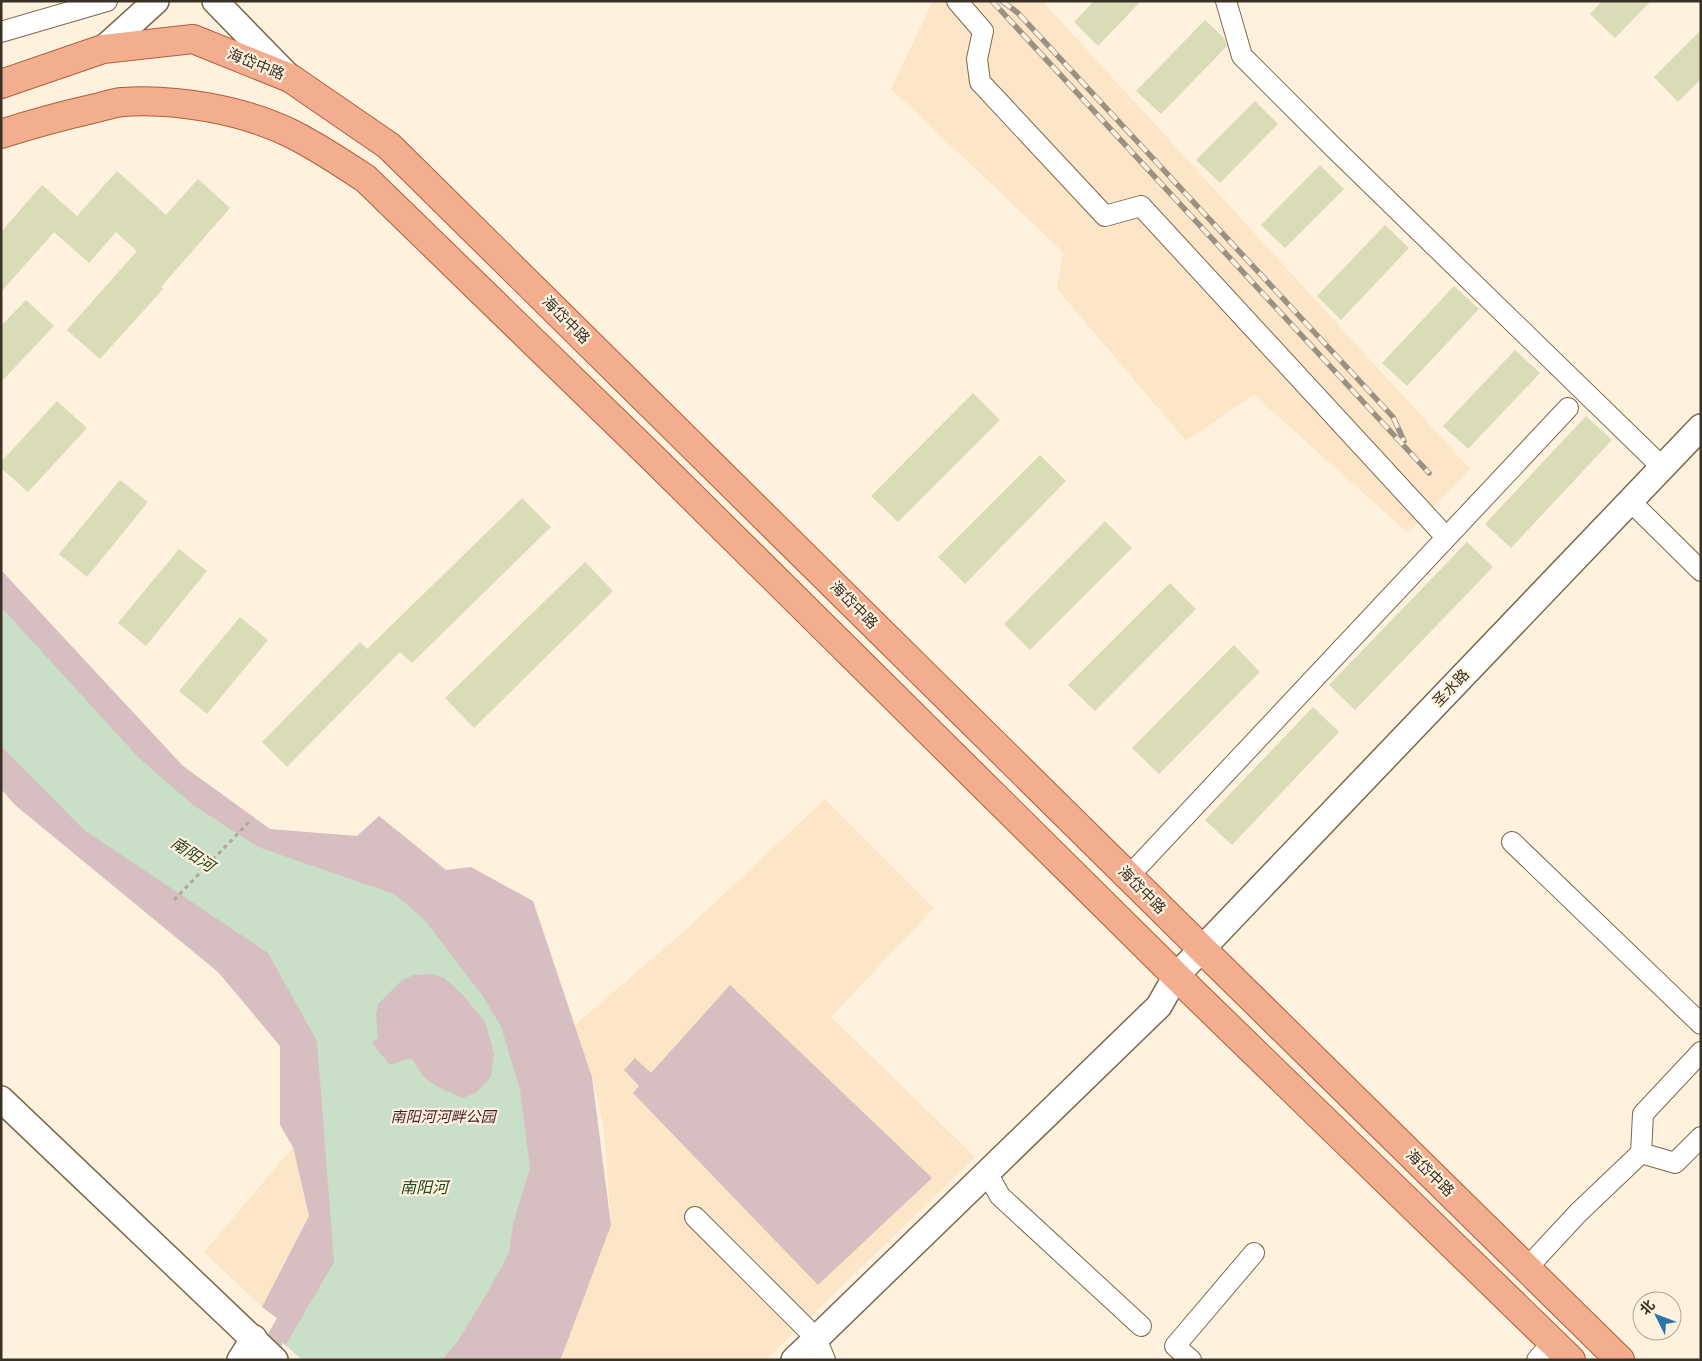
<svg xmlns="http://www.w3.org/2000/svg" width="1702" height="1361" viewBox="0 0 1702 1361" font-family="Spectral,'Noto Sans SC',serif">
  <rect width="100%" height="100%" fill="#fef1de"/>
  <g fill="#fce6c7">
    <polygon points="933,1 1045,1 1045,4 1470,469 1408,533 1254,395 1186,441 1057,289 1063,252 891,89"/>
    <polygon points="825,799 934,908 831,1017 975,1157 766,1360 559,1360 562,1356 611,1224 604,1128 592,1077 575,1025 689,927"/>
    <polygon points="293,1147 309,1216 262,1307 204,1252"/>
  </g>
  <g fill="#d7bec1">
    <polygon points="1,570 183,766 270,829 357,836 379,816 446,870 471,867 533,901 592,1077 611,1225 562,1356 559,1360 253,1360 277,1318 262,1307 309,1216 293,1147 280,1125 280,1046 218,972 15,805 1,789"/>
    <polygon points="730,985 932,1178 818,1285 633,1093 639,1086 624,1070 635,1058 651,1073"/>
  </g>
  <path fill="#c9dfc7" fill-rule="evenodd" d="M1,607L137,756L193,805L258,847L394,894L423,918L482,995L501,1026L520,1090L530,1168L513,1224L509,1253L486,1295L458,1341L442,1360H277L334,1262L317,1041L268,953L84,830L1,746ZM429,974L443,977L462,994L485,1022L494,1054L491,1077L476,1093L462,1098C440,1087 423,1084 413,1059L404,1060L390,1065L372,1043L378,1038L376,1014L378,1004L402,980L414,975Z"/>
  <polygon fill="#fef1de" points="283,1343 302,1360 274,1360"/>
  <g fill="#d9dcb7">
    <polygon points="1094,1 1141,1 1098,46 1074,22"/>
    <polygon points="1602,1 1651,1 1615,38 1590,14"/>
    <polygon points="1205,20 1224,38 1227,46 1161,114 1136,91"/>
    <polygon points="1701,30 1701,79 1678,102 1654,77"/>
    <polygon points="1255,101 1278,124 1220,183 1196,160"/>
    <polygon points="1320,165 1344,189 1285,248 1261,225"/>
    <polygon points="117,171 166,215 198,179 230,208 161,287 163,289 100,359 67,330 137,251 116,232 89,263 54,232 1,292 1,232 42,185 77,216"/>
    <polygon points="1385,225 1409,248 1341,320 1317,296"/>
    <polygon points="1454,286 1479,309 1407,386 1382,363"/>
    <polygon points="26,300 54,326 1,382 1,326"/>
    <polygon points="1515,350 1540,373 1468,449 1443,426"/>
    <polygon points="973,393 1000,420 898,522 871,496"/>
    <polygon points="57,401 87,428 28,492 1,468 1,462"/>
    <polygon points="1586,416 1612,440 1511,548 1485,524"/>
    <polygon points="1040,455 1066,481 965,584 938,557"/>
    <polygon points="120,480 148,502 87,577 59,554"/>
    <polygon points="522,498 551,527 412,663 400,652 287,767 262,742 360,642 367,649"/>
    <polygon points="1105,521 1132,548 1030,650 1004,624"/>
    <polygon points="1467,542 1493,567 1355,710 1329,685"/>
    <polygon points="179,549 207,571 146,646 118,623"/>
    <polygon points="585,562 613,591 474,728 445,698"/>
    <polygon points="1170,583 1196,609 1095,711 1068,685"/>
    <polygon points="240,617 268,640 207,714 179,691"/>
    <polygon points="1234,645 1260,672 1159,774 1132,748"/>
    <polygon points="1313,707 1339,732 1232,845 1205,820"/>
  </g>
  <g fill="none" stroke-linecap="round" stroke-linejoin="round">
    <g stroke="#7c694c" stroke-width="22">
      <g id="minor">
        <polyline points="957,1 983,31 977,59 980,82 1105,216 1141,206 1446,537"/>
        <polyline points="1226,1 1242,56 1333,147 1662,467"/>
        <polyline points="1,32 107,1"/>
        <polyline points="1630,501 1701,571"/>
        <polyline points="1512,842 1701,1024"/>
        <polyline points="1128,877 1568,408"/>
        <polyline points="1641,1153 1675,1163 1701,1137"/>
        <polyline points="987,1173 1000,1196 1141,1326"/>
        <polyline points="695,1217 816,1338 825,1360"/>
        <polyline points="1527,1268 1578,1213 1641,1153 1643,1114 1701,1052"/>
        <polyline points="1191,1360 1175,1346 1254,1253"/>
        <polyline points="1537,1360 1553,1342"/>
      </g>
    </g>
    <g stroke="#7c694c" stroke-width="28">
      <g id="tertiary">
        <polyline points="215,1 290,78"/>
        <polyline points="103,49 156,1"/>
        <polyline points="1,1099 275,1360"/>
        <polyline points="240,1360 254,1338"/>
        <polyline points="794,1360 1159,1006 1176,976 1701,427"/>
      </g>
    </g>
    <g stroke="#ac5f39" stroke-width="30">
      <g id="primary">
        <polyline points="1,84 103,49 193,39 290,78 389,146 1203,950 1620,1360"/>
        <path d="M1,134C32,124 61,116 92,109C102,107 112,103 122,102C175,98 244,110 292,134C318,147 342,163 366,179L655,460L1176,976L1571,1360"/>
      </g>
    </g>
    <polyline stroke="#b1a695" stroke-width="3" stroke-dasharray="4 4" stroke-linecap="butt" points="174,900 250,821"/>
    <use href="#minor" stroke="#fff" stroke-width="20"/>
    <use href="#tertiary" stroke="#fff" stroke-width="25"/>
    <use href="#primary" stroke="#f2ae8f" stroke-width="28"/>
    <g stroke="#9b9181" stroke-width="5.5">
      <g id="rail">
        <polyline points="992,1 1429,473"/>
        <polyline points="1002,1 1018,13 1393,417 1404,441"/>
      </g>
    </g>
    <use href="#rail" stroke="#fef1de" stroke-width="4" stroke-dasharray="11" stroke-linecap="butt"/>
  </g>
  <g text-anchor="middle" stroke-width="4.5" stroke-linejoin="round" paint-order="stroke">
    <g font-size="15" fill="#393124" stroke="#fef1de">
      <text transform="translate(256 64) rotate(22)" y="5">海岱中路</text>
      <text transform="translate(566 320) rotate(45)" y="5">海岱中路</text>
      <text transform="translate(854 605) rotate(45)" y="5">海岱中路</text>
      <text transform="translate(1451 688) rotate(-46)" y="5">圣水路</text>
      <text transform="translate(1142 890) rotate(45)" y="5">海岱中路</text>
      <text transform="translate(1430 1173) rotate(44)" y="5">海岱中路</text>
    </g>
    <g font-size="15" font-style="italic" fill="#4b1d26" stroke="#fef1de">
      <text x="443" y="1122">南阳河河畔公园</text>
    </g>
    <g font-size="16" font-style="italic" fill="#214320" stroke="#fef1de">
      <text transform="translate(193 854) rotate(34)" y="6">南阳河</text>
      <text x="424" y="1193">南阳河</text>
    </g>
  </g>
  <rect width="1702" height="1361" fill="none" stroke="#393124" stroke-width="5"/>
  <g transform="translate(1657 1316) rotate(312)"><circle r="24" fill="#fef1de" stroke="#afa494"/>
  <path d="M0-4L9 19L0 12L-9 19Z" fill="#2b75a9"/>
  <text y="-8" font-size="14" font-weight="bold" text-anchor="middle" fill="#393124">北</text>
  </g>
</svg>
